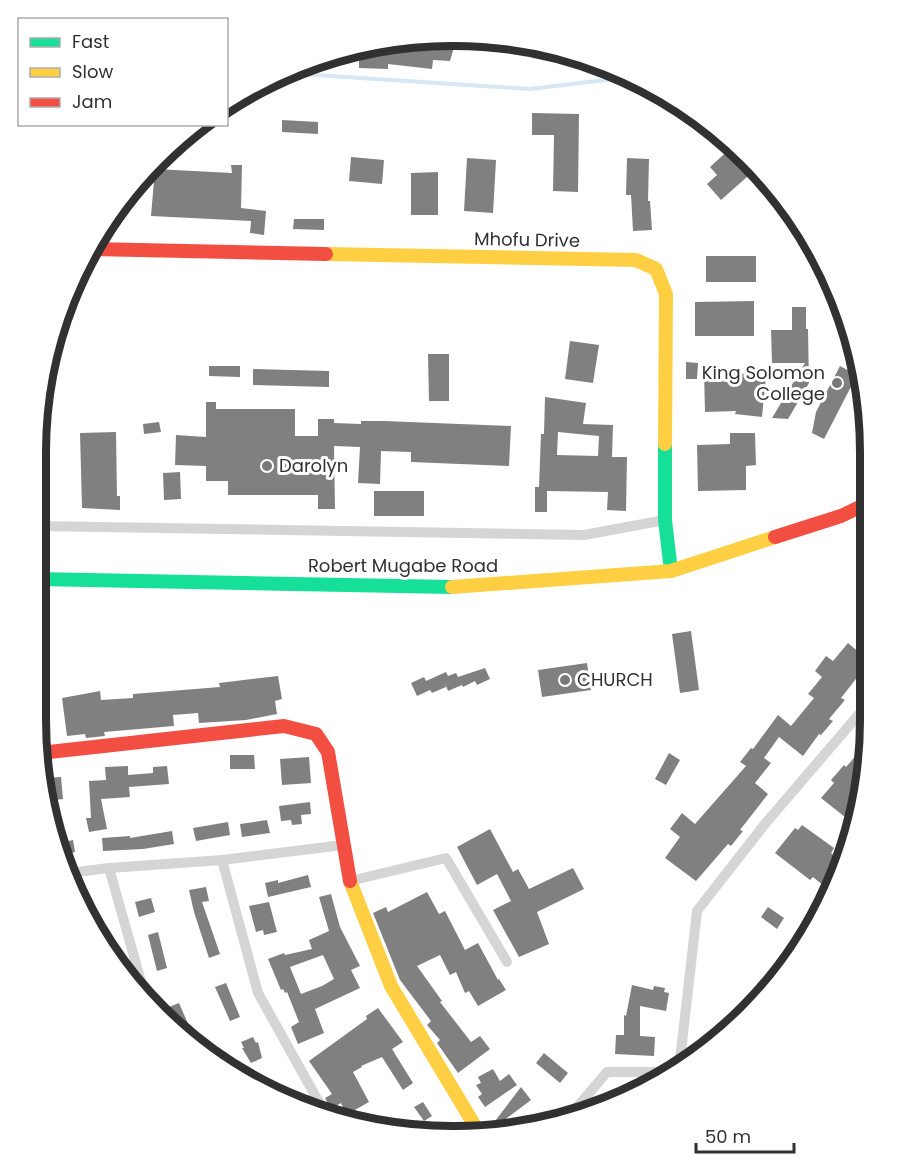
<svg xmlns="http://www.w3.org/2000/svg" width="906" height="1173" viewBox="0 0 906 1173" font-family="Poppins,sans-serif">
  <rect width="100%" height="100%" fill="#fff"/>
  <g fill="none" stroke-linecap="round" stroke-linejoin="round">
    <polyline stroke="#d8e7f4" stroke-width="4" points="284,73 530,89 630,77"/>
  </g>
  <g fill="#808080" fill-rule="evenodd">
    <polygon points="413,40 455,44 450,61 433,60 432,69 388,64 388,69 359,68 359,61 326,59 372,44"/>
    <polygon points="532,113 579,114 578,192 553,191 554,135 532,135"/>
    <polygon points="282,120 318,122 318,134 282,132"/>
    <polygon points="733,146 748,158 756,169 721,200 707,184 717,175 710,167"/>
    <polygon points="351,157 384,160 382,184 349,181"/>
    <polygon points="467,158 496,160 493,213 464,211"/>
    <polygon points="627,158 649,159 648,201 650,201 652,230 633,231 631,195 626,195"/>
    <polygon points="231,165 242,165 241,208 266,211 264,235 250,233 251,221 151,216 155,169 232,173"/>
    <polygon points="438,172 438,215 411,215 411,173"/>
    <polygon points="294,219 324,219 324,230 293,229"/>
    <rect x="706" y="256" width="50" height="26"/>
    <polygon points="754,301 754,336 695,336 695,302"/>
    <polygon points="792,307 806,307 806,329 808,329 809,383 788,419 772,418 805,363 772,363 771,330 792,330"/>
    <polygon points="570,341 599,345 593,383 565,379"/>
    <polygon points="428,354 449,354 449,401 429,401"/>
    <polygon points="686,362 698,363 697,379 686,379"/>
    <polygon points="209,366 240,366 240,377 209,376"/>
    <polygon points="840,366 857,375 824,439 812,433 816,412"/>
    <polygon points="253,369 329,371 329,387 253,385"/>
    <polygon points="704,373 736,373 766,376 762,417 735,414 736,411 705,412"/>
    <path d="M545,397L586,403L583,424L613,425L612,457H627L626,511L607,510L608,492L547,491V512H535V487H539L541,434H544ZM558,432L599,436L598,456L557,455Z"/>
    <polygon points="206,402 216,402 216,409 295,409 295,436 318,436 318,419 334,419 334,423 361,424 361,421 384,421 511,426 509,466 411,462 411,452 381,451 380,484 358,483 360,447 334,446 335,509 318,509 318,495 228,495 228,481 206,481 206,466 175,465 176,435 206,437"/>
    <polygon points="159,422 161,432 144,434 143,424"/>
    <polygon points="116,432 117,496 120,496 120,510 82,508 80,433"/>
    <polygon points="730,433 755,433 756,465 746,466 746,490 698,491 697,445 730,444"/>
    <polygon points="180,472 181,499 164,500 163,473"/>
    <rect x="374" y="491" width="50" height="25"/>
    <polygon points="691,631 699,690 680,693 672,634"/>
    <polygon points="848,643 866,658 866,671 861,677 859,675 841,698 845,700 829,719 833,721 821,735 819,734 803,756 779,737 764,758 771,763 755,783 768,794 740,830 743,831 731,846 728,844 696,881 665,858 680,837 670,829 682,813 695,824 746,766 740,762 751,748 753,749 778,715 791,726 814,698 808,694 822,677 815,671 826,656 833,661"/>
    <polygon points="587,663 591,690 542,697 538,670"/>
    <polygon points="485,668 490,679 477,685 475,681 463,687 462,685 448,691 445,683 446,687 432,693 430,690 417,696 411,683 424,677 426,681 446,672 448,676 456,673 458,677"/>
    <polygon points="278,676 282,699 275,701 277,714 246,720 199,723 198,713 173,715 174,726 104,732 105,736 86,738 85,734 67,736 62,698 100,691 101,700 133,698 133,694 220,687 219,683"/>
    <polygon points="866,744 866,775 855,825 821,798 834,783 831,780 844,765 846,767"/>
    <polygon points="669,753 680,760 666,785 655,779"/>
    <polygon points="230,755 254,755 255,769 230,769"/>
    <polygon points="309,757 311,783 282,785 280,759"/>
    <polygon points="128,766 128,775 153,773 153,767 167,766 169,784 129,787 130,797 101,799 107,829 89,832 86,818 91,818 89,781 106,780 105,767"/>
    <polygon points="61,777 63,799 47,801 44,778"/>
    <polygon points="310,802 311,814 301,815 302,824 292,825 291,820 281,821 279,806"/>
    <polygon points="267,820 270,833 242,837 240,824"/>
    <polygon points="228,822 230,835 196,841 193,828"/>
    <polygon points="802,825 834,848 831,853 844,863 830,891 813,877 810,880 775,853 795,828 798,830"/>
    <polygon points="490,829 513,872 518,869 529,889 573,868 584,889 537,912 549,944 519,957 493,910 511,901 497,874 477,885 457,847"/>
    <polygon points="172,831 174,844 143,849 103,851 102,838 130,836 130,838"/>
    <polygon points="73,840 75,852 61,855 57,843"/>
    <polygon points="308,875 311,887 268,897 265,883 278,880 278,883"/>
    <polygon points="206,887 209,901 202,902 220,954 209,958 194,912 189,890"/>
    <polygon points="427,892 439,914 445,911 465,950 478,943 498,980 499,979 506,990 478,1006 469,991 465,993 456,972 450,975 440,955 417,966 442,1001 440,1002 471,1042 480,1036 490,1049 458,1073 437,1043 440,1040 427,1025 431,1021 400,980 373,913 386,907 388,912"/>
    <path d="M331,894L340,927L360,966L351,970L360,988L315,1009L324,1033L298,1044L291,1027L299,1022L287,992L285,993L283,989L281,990L268,959L284,953L285,955L312,949L309,940L329,931L319,897ZM323,955L334,979L322,986L301,994L290,967Z"/>
    <polygon points="151,898 155,912 139,917 135,902"/>
    <polygon points="269,902 277,932 264,935 263,930 256,932 249,906"/>
    <polygon points="768,907 784,918 777,929 761,917"/>
    <polygon points="158,932 167,968 157,971 148,935"/>
    <polygon points="226,983 240,1017 230,1021 215,987"/>
    <polygon points="632,985 653,990 654,986 665,988 664,992 669,993 666,1011 640,1006 640,1036 655,1037 654,1056 615,1054 616,1035 624,1035 624,1015 626,1016"/>
    <polygon points="179,1003 197,1044 179,1031 169,1007"/>
    <polygon points="378,1008 403,1042 392,1049 413,1083 403,1090 382,1057 361,1066 362,1067 353,1072 369,1102 346,1115 341,1103 331,1109 325,1098 332,1094 309,1061 367,1019 366,1016"/>
    <polygon points="253,1037 256,1043 258,1042 262,1058 251,1063 242,1048 244,1048 241,1042"/>
    <polygon points="544,1053 568,1073 560,1083 536,1063"/>
    <polygon points="493,1069 500,1081 509,1074 517,1085 485,1107 478,1097 482,1094 476,1085 481,1083 478,1077"/>
    <polygon points="521,1087 531,1100 503,1121 515,1129 502,1132 492,1125"/>
    <polygon points="423,1102 432,1116 424,1121 414,1107"/>
  </g>
  <g fill="none" stroke-linecap="round" stroke-linejoin="round">
    <g stroke="#d5d5d5" stroke-width="10">
      <polyline points="37,526 584,535 665,520"/>
      <polyline points="222,860 258,993 326,1115"/>
      <polyline points="109,868 146,999"/>
      <polyline points="69,873 109,868 222,860 343,845"/>
      <polyline points="350,881 446,858 507,962"/>
      <polyline points="679,1069 697,911 764,825 866,706"/>
      <polyline points="567,1119 607,1072 675,1072"/>
    </g>
    <g stroke="#16e098" stroke-width="14">
      <polyline points="665,444 665,520 671,571"/>
      <polyline points="36,579 452,587"/>
    </g>
    <g stroke="#ffcf43" stroke-width="14">
      <polyline points="326,254 636,260 656,269 666,294 665,444"/>
      <polyline points="452,587 671,571 775,537"/>
      <polyline points="350,881 391,986 481,1136"/>
    </g>
    <g stroke="#f24e42" stroke-width="14">
      <polyline points="91,249 326,254"/>
      <polyline points="775,537 841,516 866,504"/>
      <polyline points="40,753 284,726 316,734 328,752 350,881"/>
    </g>
  </g>
  <g fill="#797979" stroke="#fff" stroke-width="2">
    <circle cx="837" cy="383" r="6"/>
    <circle cx="267" cy="466" r="6"/>
    <circle cx="565" cy="680" r="6"/>
  </g>
  <g text-anchor="middle" stroke-width="6" stroke-linejoin="round" paint-order="stroke">
    <g font-size="18" fill="#313131" stroke="#fff">
      <text transform="translate(527 240) rotate(1)" y="6">Mhofu Drive</text>
      <text x="403" y="572">Robert Mugabe Road</text>
    </g>
    <g font-size="18" fill="#313131" stroke="#fff" text-anchor="start">
      <text x="825" y="379" text-anchor="end">King Solomon<tspan x="825" dy="21">College</tspan></text>
      <text x="279" y="472">Darolyn</text>
      <text x="577" y="686">CHURCH</text>
    </g>
  </g>
  <path d="M0 0H906V1173H0ZM452 46H454A406 406 0 0 1 860 452V720A406 406 0 0 1 454 1126H452A406 406 0 0 1 46 720V452A406 406 0 0 1 452 46Z" fill="#fff" fill-rule="evenodd"/>
  <path fill="none" stroke="#313131" stroke-width="8" d="M452 46H454A406 406 0 0 1 860 452V720A406 406 0 0 1 454 1126H452A406 406 0 0 1 46 720V452A406 406 0 0 1 452 46Z"/>
  <rect x="18" y="18" width="210" height="108" fill="#ffffff" stroke="#adadad" stroke-width="1.5"/>
  <rect x="30" y="38" width="30" height="9" fill="#16e098" stroke="#adadad" stroke-width="1.5"/>
  <text x="72" y="48" font-size="18" fill="#313131">Fast</text>
  <rect x="30" y="68" width="30" height="9" fill="#ffcf43" stroke="#adadad" stroke-width="1.5"/>
  <text x="72" y="78" font-size="18" fill="#313131">Slow</text>
  <rect x="30" y="98" width="30" height="9" fill="#f24e42" stroke="#adadad" stroke-width="1.5"/>
  <text x="72" y="108" font-size="18" fill="#313131">Jam</text>
  <path d="M696 1143v9h98v-9" fill="none" stroke="#313131" stroke-width="3"/>
  <text x="705" y="1143" font-size="18" fill="#313131" stroke="#ffffff" stroke-width="4.5" paint-order="stroke">50 m</text>
</svg>
